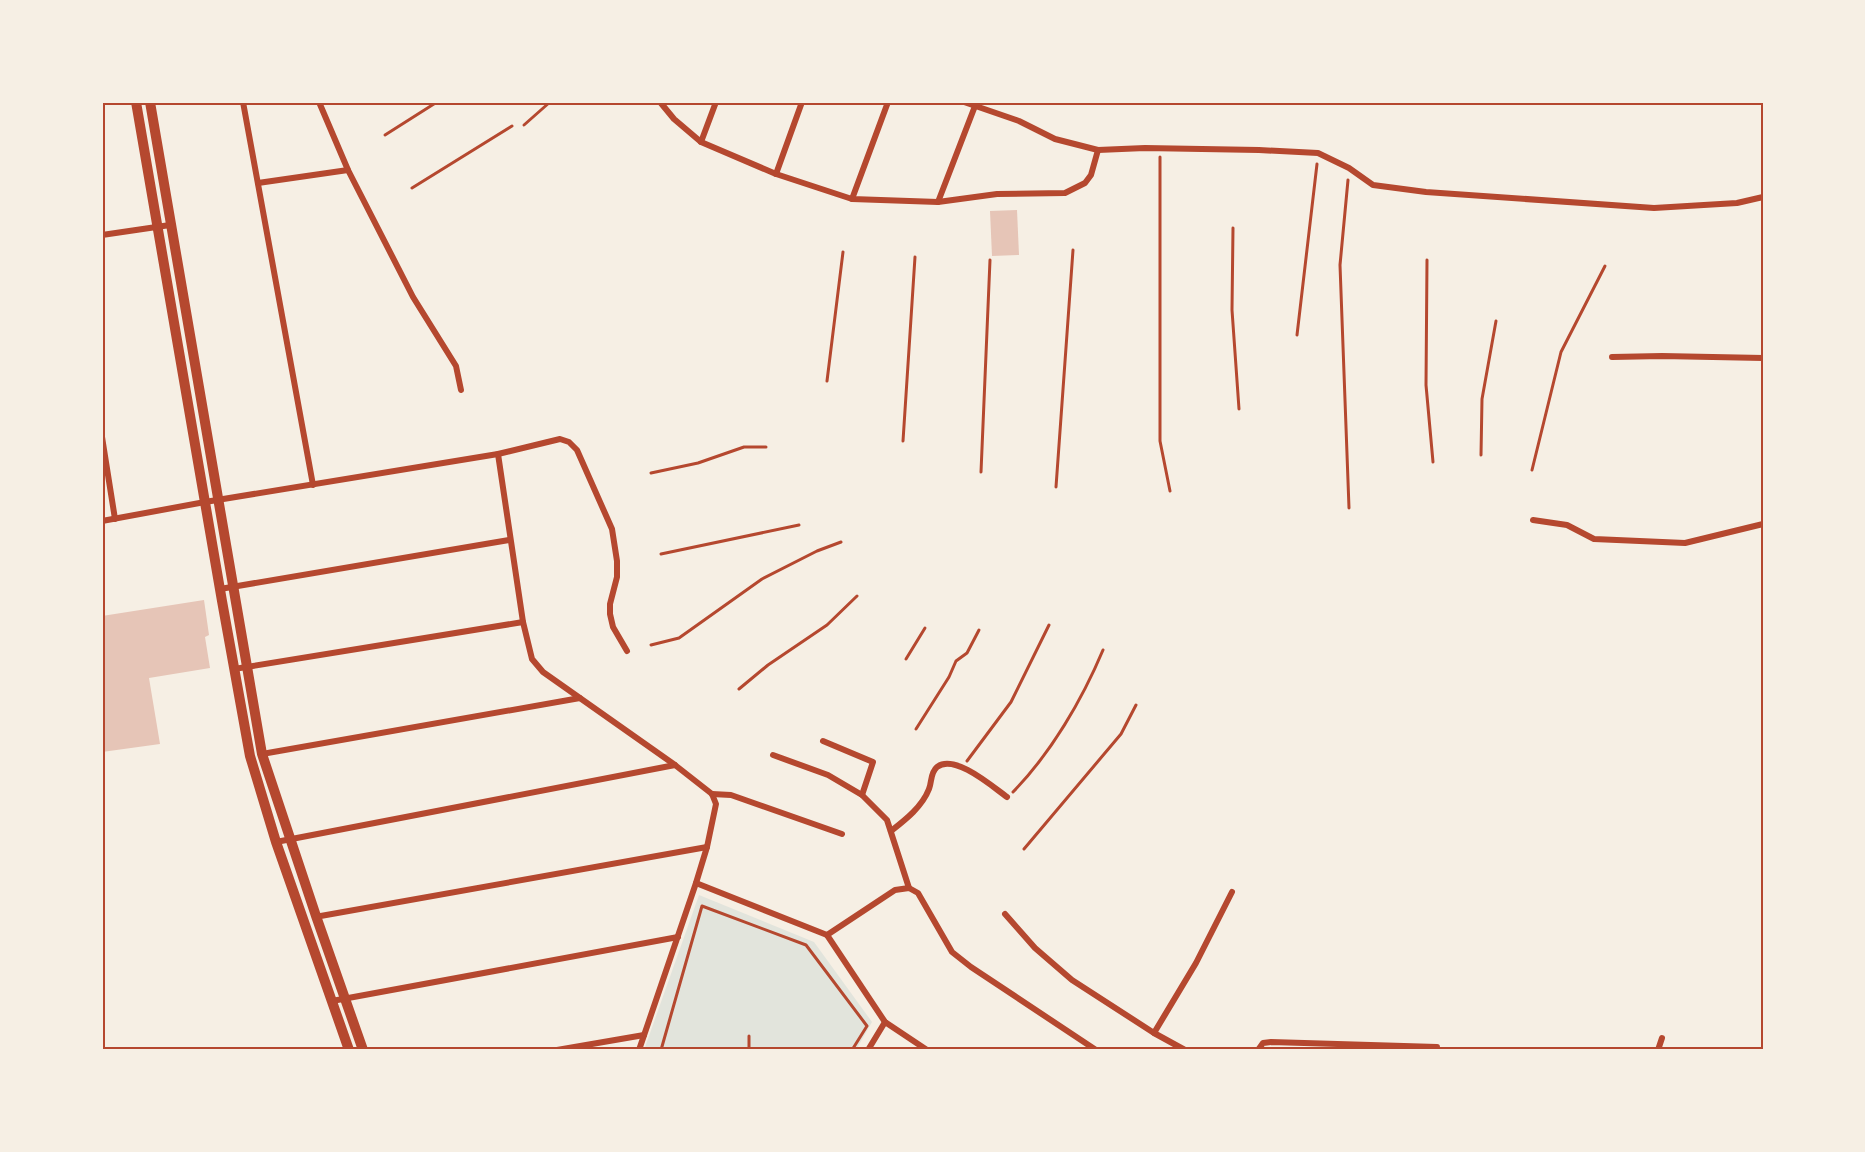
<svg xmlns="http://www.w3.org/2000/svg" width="1865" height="1152" viewBox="0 0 1865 1152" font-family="'IBM Plex Serif',serif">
  <rect width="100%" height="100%" fill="#f6efe4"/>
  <polygon fill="#e2e4dc" points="699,895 814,942 872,1022 856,1050 644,1050"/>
  <g fill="#e6c5b7">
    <polygon points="1017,210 1019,255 992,256 990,211"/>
    <polygon points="204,600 209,635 205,637 210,668 149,678 160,744 102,752 102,616"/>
  </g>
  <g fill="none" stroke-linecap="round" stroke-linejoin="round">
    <g stroke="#b5482f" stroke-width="3">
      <polyline points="524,125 550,102"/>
      <polyline points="385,135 437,102"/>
      <polyline points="1160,157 1160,441 1170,491"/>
      <polyline points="1348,180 1340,265 1349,508"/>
      <polyline points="412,188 512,126"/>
      <polyline points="1233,228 1232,310 1239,409"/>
      <polyline points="1427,260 1426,385 1433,462"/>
      <polyline points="1297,335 1317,164"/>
      <polyline points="827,381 843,252"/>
      <polyline points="903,441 915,257"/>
      <polyline points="1481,455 1482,399 1496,321"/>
      <polyline points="1532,470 1561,352 1605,266"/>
      <polyline points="981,472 990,260"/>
      <polyline points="651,473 698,463 744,447 766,447"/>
      <polyline points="1056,487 1073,250"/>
      <polyline points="661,554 799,525"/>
      <polyline points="651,645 679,638 762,579 817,551 841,542"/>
      <polyline points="906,659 925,628"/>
      <polyline points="739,689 768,665 827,625 857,596"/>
      <polyline points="916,729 949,677 956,661 967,653 979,630"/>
      <polyline points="967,761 1011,702 1049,625"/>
      <path d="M1013,792C1051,753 1082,700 1103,650"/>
      <polyline points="1024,849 1121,734 1136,705"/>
      <polyline points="749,1036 749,1050"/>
      <polyline points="661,1050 702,906 806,945 867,1026 852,1050"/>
    </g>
    <g stroke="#b5482f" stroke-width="6">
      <polyline points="243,102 313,485"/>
      <polyline points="319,102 348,170 413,297 456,366 461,390"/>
      <polyline points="660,102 674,119 701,142 776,174 852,199 938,202 997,194 1065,193 1085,183 1091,175 1098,150"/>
      <polyline points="964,102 1019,121 1055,139 1098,150 1145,148 1259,150 1318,153 1349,168 1373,185 1426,192 1654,208 1737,203 1763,197"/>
      <polyline points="701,142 716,102"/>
      <polyline points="776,174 802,102"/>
      <polyline points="258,183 348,170"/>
      <polyline points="852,199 888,102"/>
      <polyline points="938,202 975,106"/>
      <polyline points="102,235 170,225"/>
      <polyline points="1612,357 1662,356 1763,358"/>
      <polyline points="102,437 115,519"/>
      <polyline points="498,454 523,622 532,659 543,672 675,765 712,794 716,804 707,847 696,883 639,1050"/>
      <polyline points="1533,520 1567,525 1594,539 1685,543 1763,524"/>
      <polyline points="102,521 205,502 498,454 560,439 569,442 577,450 612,529 617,561 617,577 610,604 610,614 613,627 627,651"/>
      <polyline points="220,589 509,540"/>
      <polyline points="234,669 523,622"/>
      <polyline points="823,741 873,762 862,795"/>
      <polyline points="262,754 580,698"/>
      <polyline points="773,755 828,775 862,795 887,820 909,888"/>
      <polyline points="712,794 731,795 842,834"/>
      <path d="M891,831C905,820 922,807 929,789C932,782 930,773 937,767C954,753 993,787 1007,797"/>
      <polyline points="276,842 675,765"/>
      <polyline points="696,883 827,935 885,1022 927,1050"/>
      <polyline points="1005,914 1035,948 1072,980 1154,1033 1185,1050"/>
      <polyline points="315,917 707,847"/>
      <polyline points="827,935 895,890 909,888 918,893 952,952 971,967 1096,1050"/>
      <polyline points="332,1001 678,937"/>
      <polyline points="1154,1033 1196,963 1232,892"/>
      <polyline points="557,1050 644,1035"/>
      <polyline points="868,1050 885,1022"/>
      <polyline points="1258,1050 1263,1043 1271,1042 1437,1047"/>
      <polyline points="1658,1050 1662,1038"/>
    </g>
    <g stroke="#b5482f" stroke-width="10">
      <polyline points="136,102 222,601 250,756 276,842 349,1050"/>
      <polyline points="150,102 262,754 316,916 363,1050"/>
    </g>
  </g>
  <rect width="1865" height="1152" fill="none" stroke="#f6efe4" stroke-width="207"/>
  <rect x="104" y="104" width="1658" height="944" fill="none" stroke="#b5482f" stroke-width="2"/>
</svg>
